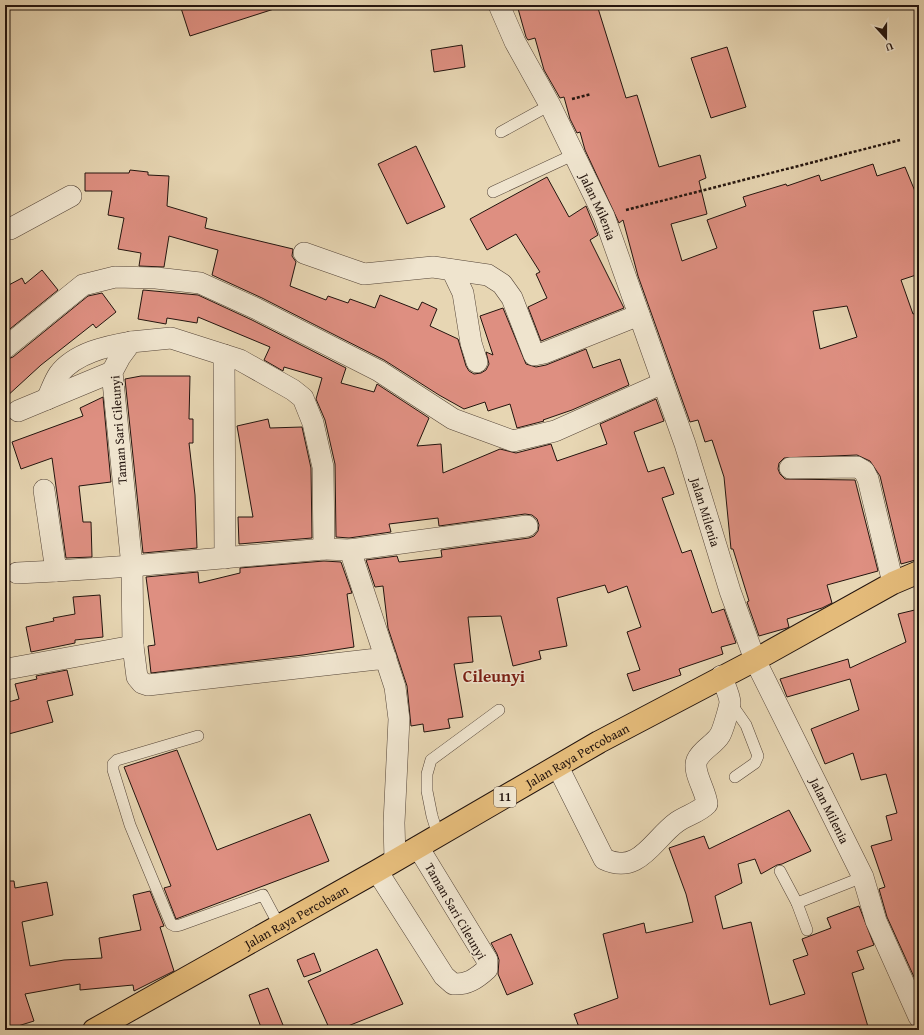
<svg xmlns="http://www.w3.org/2000/svg" width="924" height="1035" viewBox="0 0 924 1035" font-family="'Gentium Book Plus',serif">
  <rect width="100%" height="100%" fill="#e7d6b3"/>
  <filter id="stains"><feTurbulence type="fractalNoise" baseFrequency=".005" numOctaves="4"/><feColorMatrix values="0 0 0 0 .2 0 0 0 0 .09 0 0 0 0 .02 0 0 0 .5 -.17"/></filter>
  <radialGradient id="worn" r=".72"><stop offset=".6" stop-color="#630" stop-opacity="0"/><stop offset="1" stop-color="#630" stop-opacity=".3"/></radialGradient>
  <g fill="#de8f81" stroke="#23140e" fill-rule="evenodd">
    <polygon points="180,5 273,5 274,9 190,36"/>
    <path d="M517,5H597L626,98L637,95L659,167L700,155L706,178L699,181L707,214L671,224L682,261L717,248L707,220L746,206L743,197L786,184L787,186L819,175L821,181L873,164L877,176L905,167L919,201V274L901,280L913,314L919,312V482L915,483L919,499V559L901,564L880,476L870,461L857,455L784,458L779,463L778,469L780,474L785,479L855,480L878,571L827,585L832,603L822,608L787,619L789,627L787,628L759,636L747,602L749,601L733,549H731L724,477L712,440L705,442L698,420L690,422L638,276L623,220L619,223L585,150L580,132L577,133L570,119L564,97L560,98L544,70L535,38L528,40L526,37ZM847,306L857,337L820,349L813,311Z"/>
    <polygon points="462,45 465,67 434,72 431,50"/>
    <polygon points="727,47 746,107 711,118 691,58"/>
    <polygon points="416,146 445,207 407,224 378,164"/>
    <polygon points="130,170 148,172 148,175 169,176 167,206 207,218 205,228 293,249 292,256 296,262 290,286 326,300 328,296 348,303 350,299 375,308 380,295 418,310 422,302 437,309 430,326 458,339 466,366 469,371 474,374 481,373 486,370 489,364 486,352 493,355 480,316 503,308 526,364 536,367 546,365 586,349 593,368 620,359 629,385 572,410 543,420 544,421 517,428 510,404 488,411 485,402 464,409 439,395 384,360 262,298 212,275 218,250 169,236 164,267 139,266 141,253 118,249 124,218 108,215 112,191 85,191 85,173 129,173"/>
    <polygon points="547,177 569,217 586,206 598,235 590,240 624,308 541,341 528,307 547,298 536,274 540,272 516,234 487,250 470,219"/>
    <polygon points="42,270 58,290 5,333 5,287 22,278 25,284"/>
    <polygon points="143,290 198,295 252,320 346,368 341,383 374,392 377,384 429,418 417,446 441,444 443,473 500,449 516,453 551,444 557,461 607,444 600,424 656,399 664,421 634,432 648,472 664,467 674,494 662,498 682,553 691,550 712,613 724,609 736,643 721,647 723,654 679,669 681,675 633,691 627,674 640,670 627,632 641,627 627,586 608,593 605,585 557,598 567,646 539,651 541,659 513,666 501,616 468,617 473,662 454,664 463,717 448,719 450,728 424,732 423,724 411,726 407,686 388,628 383,586 375,587 366,560 397,556 399,562 442,557 441,550 529,538 534,536 538,531 539,525 537,519 532,515 525,514 439,526 438,518 389,524 391,532 349,538 336,537 335,464 325,420 316,399 322,378 284,367 283,371 264,360 270,347 198,317 197,323 167,318 166,324 138,319"/>
    <polygon points="102,293 116,312 96,328 93,324 41,365 5,398 5,360 13,357 88,296"/>
    <polygon points="141,376 190,376 189,419 193,419 193,443 189,443 195,495 197,548 143,553 125,379"/>
    <polygon points="103,397 111,482 79,486 83,522 91,522 92,557 66,558 52,458 21,469 12,442 83,416 80,408"/>
    <polygon points="268,419 270,428 302,427 311,468 312,538 239,544 238,517 253,517 237,426"/>
    <polygon points="324,561 341,562 352,593 347,594 354,647 303,655 151,673 148,646 155,645 146,577 198,572 199,583 240,573 240,568"/>
    <polygon points="100,595 103,637 75,640 75,643 31,652 26,627 54,621 53,618 75,614 73,597"/>
    <polygon points="919,609 919,988 887,917 879,889 885,887 871,846 892,840 886,816 897,813 886,774 861,780 853,753 825,764 811,729 859,710 850,679 787,697 780,679 848,659 850,668 906,642 898,614"/>
    <polygon points="67,670 73,695 47,701 53,722 5,735 5,703 19,699 15,684 37,679 36,676"/>
    <polygon points="177,750 217,850 310,814 329,861 176,919 164,888 171,886 124,767"/>
    <polygon points="789,810 811,851 782,864 777,865 761,874 755,859 738,864 742,883 715,896 723,929 751,922 770,1005 805,994 793,960 808,955 802,939 831,928 827,918 859,906 874,945 857,951 864,969 852,973 869,1030 580,1030 574,1014 618,998 603,934 644,923 646,933 693,922 686,894 669,848 704,836 709,849"/>
    <polygon points="5,881 14,881 15,888 47,882 53,915 22,922 30,966 64,960 102,958 99,938 141,930 133,895 150,891 164,926 160,927 174,971 134,991 133,985 80,990 80,984 25,994 34,1021 5,1030"/>
    <polygon points="511,934 533,984 507,995 498,974 499,960 497,954 491,943"/>
    <polygon points="377,949 403,1004 338,1030 330,1030 308,981"/>
    <polygon points="314,953 321,971 304,977 297,960"/>
    <polygon points="268,988 285,1030 262,1030 249,995"/>
  </g>
  <g fill="none" stroke-linecap="round" stroke-linejoin="round">
    <g stroke="#544437" stroke-width="12">
      <g id="lane">
        <polyline points="501,132 550,105"/>
        <polyline points="493,192 575,154"/>
        <polyline points="730,702 746,725 758,756 755,763 735,777"/>
        <polyline points="198,736 117,760 113,764 113,770 130,825 171,924 175,926 180,925 263,895 279,925"/>
        <polyline points="438,835 432,816 427,791 427,774 431,760 499,710"/>
        <polyline points="780,871 797,903 863,877"/>
        <polyline points="797,903 807,930"/>
      </g>
    </g>
    <g stroke="#544437" stroke-width="22">
      <g id="street">
        <path id="s1" d="M499,5L515,42L550,105L604,216L685,444L730,591L755,660L863,877L876,921L919,1017"/>
        <polyline points="5,228 10,229 71,196"/>
        <polyline points="304,253 364,274 433,267 488,275 502,284 512,298 534,355 544,353 639,315"/>
        <polyline points="452,270 463,293 471,343 477,362"/>
        <polyline points="5,348 83,285 115,277 156,278 200,283 257,309 379,371 453,419 513,441 555,431 663,383"/>
        <polyline points="224,355 225,558"/>
        <path d="M47,399C51,391 54,381 59,374C75,353 107,346 131,342"/>
        <polyline points="18,411 112,372"/>
        <polyline points="790,468 857,467 864,471 868,479 893,583"/>
        <polyline points="44,490 56,571 132,566 324,549"/>
        <polyline points="350,550 527,526"/>
        <polyline points="17,573 56,571"/>
        <polyline points="386,658 148,685 142,683 137,677 133,646 132,566 112,372 120,357 131,342 171,338 240,360 293,390 303,398 313,423 323,467 324,549 350,550 395,687 399,719 394,823 395,860"/>
        <polyline points="7,669 133,646"/>
        <path d="M558,767L604,859C639,876 653,839 677,822C687,815 698,813 707,804C706,790 692,772 697,760C702,749 714,745 720,735C723,730 729,709 730,703C730,695 724,684 721,676"/>
        <path d="M377,871L444,976L453,984C467,985 476,979 487,969V960L418,847"/>
      </g>
    </g>
    <g stroke="#23140e" stroke-width="24">
      <g id="highway">
        <path id="s2" d="M94,1030L377,871L599,742L755,660L893,583L919,572"/>
      </g>
    </g>
    <g stroke="#23140e" stroke-width="2.5" stroke-dasharray="3 2" stroke-linecap="butt">
      <polyline points="572,99 591,94"/>
      <polyline points="626,210 900,140"/>
    </g>
    <use href="#lane" stroke="#efe4ce" stroke-width="11"/>
    <use href="#street" stroke="#efe4ce" stroke-width="21"/>
    <use href="#highway" stroke="#e4bb7a" stroke-width="22"/>
  </g>
  <g text-anchor="middle" stroke-width="3" stroke-linejoin="round" paint-order="stroke">
    <rect fill="#efe4ce" stroke="#605248" stroke-width="1" x="494" y="787" width="22" height="20" rx="3"/>
    <g font-size="12" font-weight="bold" fill="#23140e">
      <text x="505" y="801">11</text>
    </g>
    <g font-size="13" fill="#23140e" stroke="#efe4ce">
      <text dy="5" stroke="none"><textPath href="#s1" startOffset="225">Jalan Milenia</textPath></text>
      <text transform="translate(118 430) rotate(-94)" y="5">Taman Sari Cileunyi</text>
      <text dy="5" stroke="none"><textPath href="#s1" startOffset="549">Jalan Milenia</textPath></text>
      <text dy="5" stroke="none"><textPath href="#s2" startOffset="556">Jalan Raya Percobaan</textPath></text>
      <text dy="5" stroke="none"><textPath href="#s1" startOffset="873">Jalan Milenia</textPath></text>
      <text transform="translate(456 911) rotate(60)" y="5">Taman Sari Cileunyi</text>
      <text dy="5" stroke="none"><textPath href="#s2" startOffset="232">Jalan Raya Percobaan</textPath></text>
    </g>
    <g font-size="17" font-weight="bold" fill="#7a1f14" stroke="#efe4ce">
      <text x="494" y="682">Cileunyi</text>
    </g>
  </g>
  <rect width="924" height="1035" fill="none" stroke="#e7d6b3" stroke-width="20"/>
  <rect x="6" y="6" width="912" height="1023" fill="none" stroke="#23140e" stroke-width="2"/>
  <rect x="10" y="10" width="904" height="1015" fill="none" stroke="#23140e"/>
  <g transform="translate(886 38) rotate(159)" stroke="#efe4ce" stroke-width="3" paint-order="stroke">
  <path d="M0-3L7 15L0 10L-7 15Z" fill="#23140e"/>
  <text y="-6" font-size="11" font-weight="bold" text-anchor="middle" fill="#23140e">U</text>
  </g>
  <rect width="100%" height="100%" filter="url(#stains)"/>
  <rect width="100%" height="100%" fill="url(#worn)"/>
</svg>
